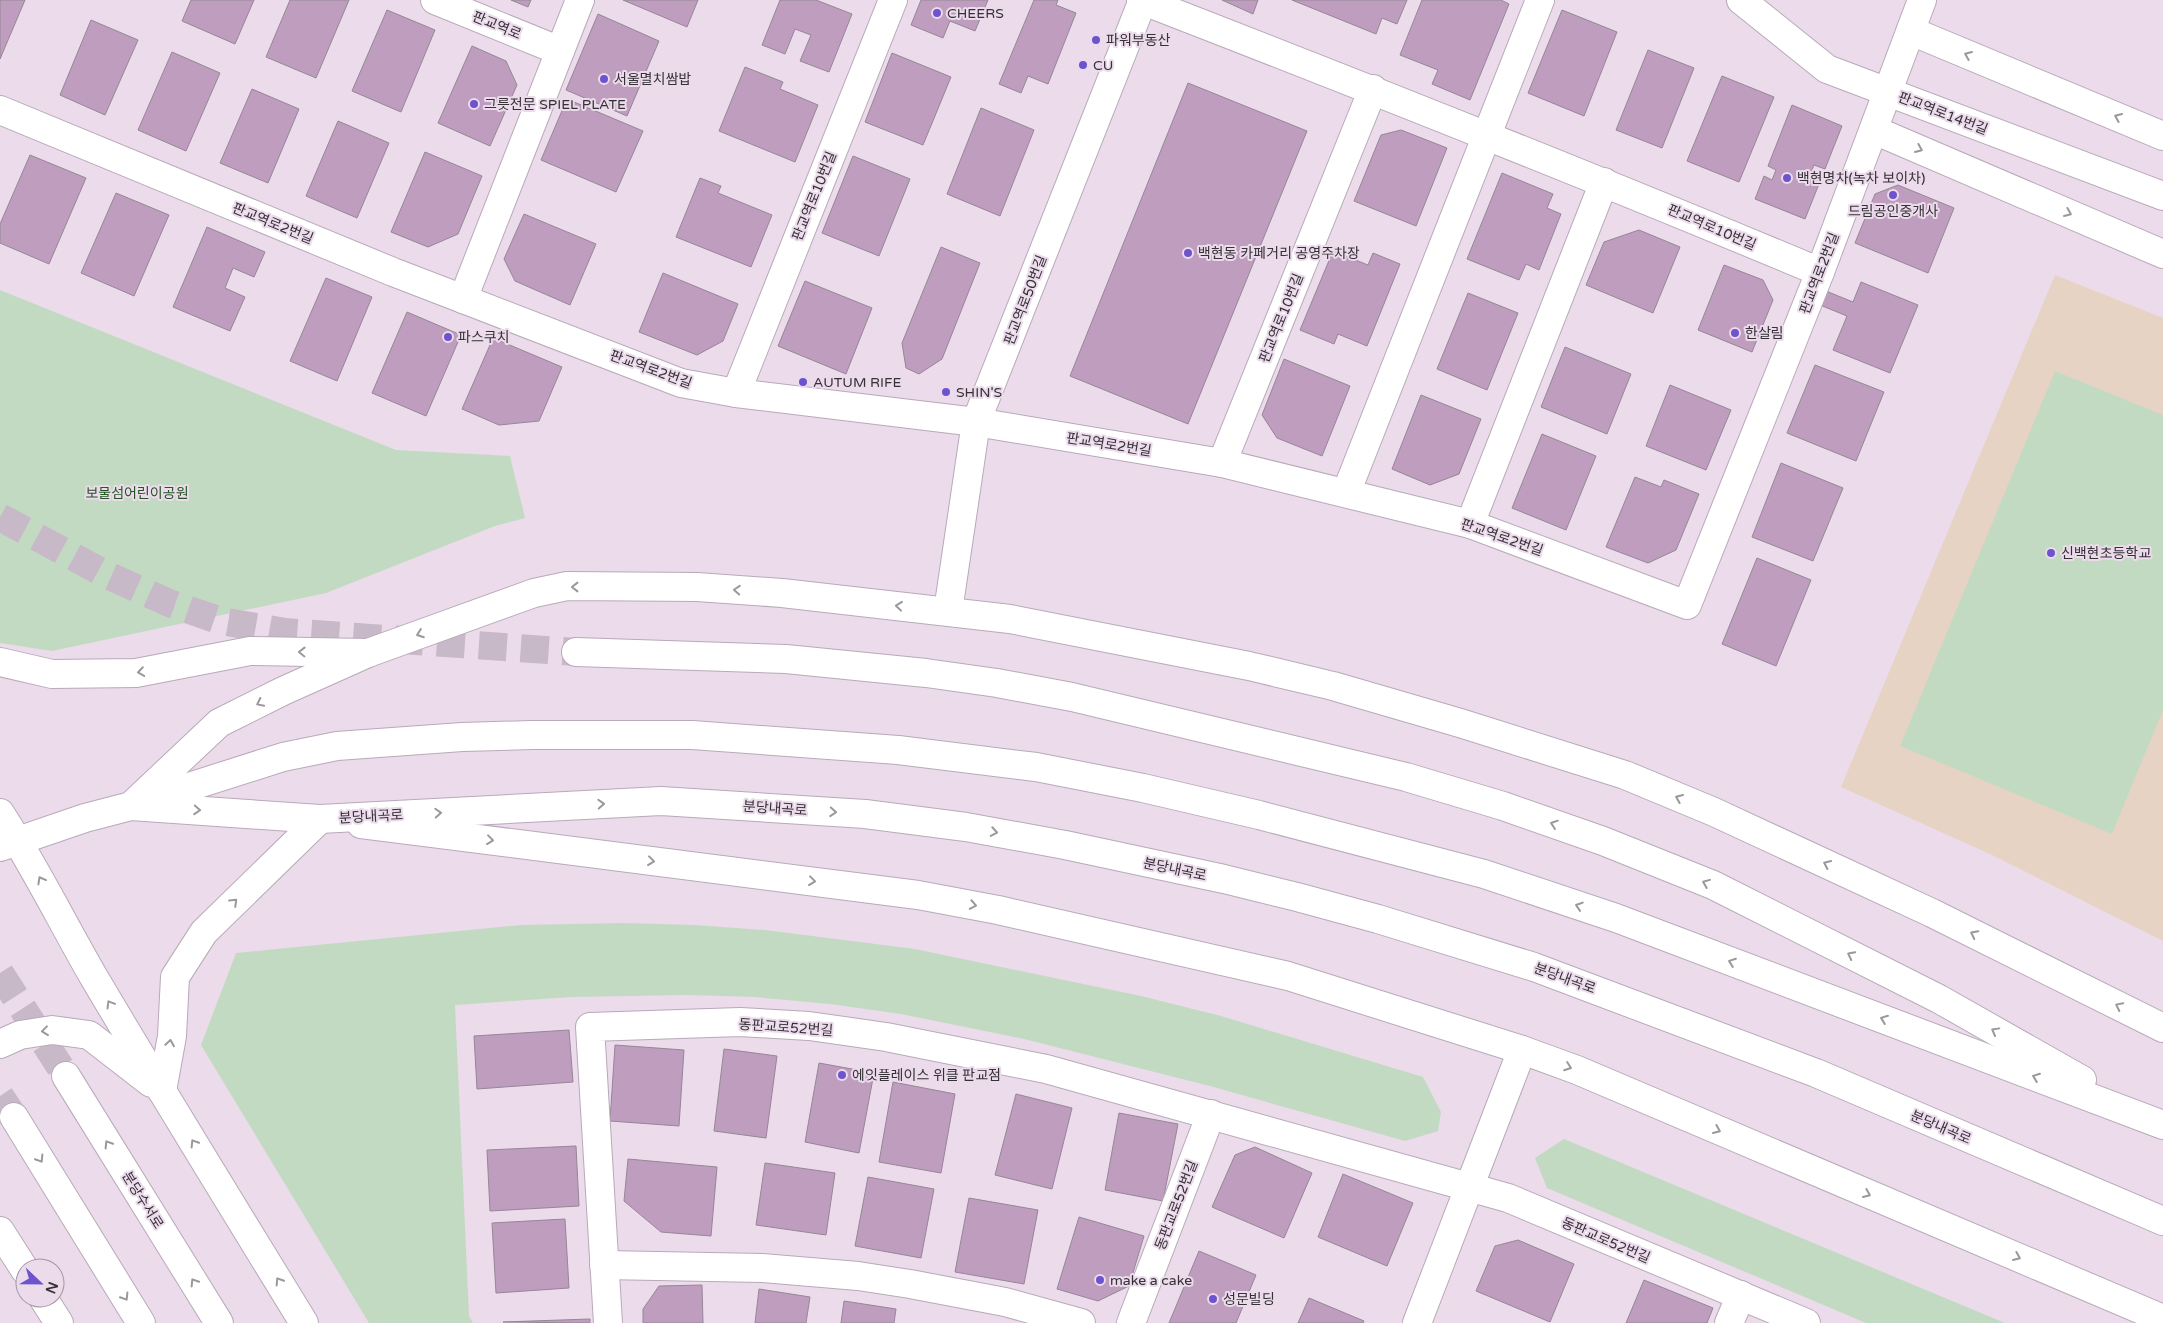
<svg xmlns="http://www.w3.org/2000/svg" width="2163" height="1323" viewBox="0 0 2163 1323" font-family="'Varela Round','Noto Sans KR',sans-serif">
  <rect width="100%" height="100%" fill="#ebdbeb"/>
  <polygon fill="#e7d3c4" points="2055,275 2163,318 2163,941 1992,855 1841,787"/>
  <g fill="#c3dac2">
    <polygon points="0,290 396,450 510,456 525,518 495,526 326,593 52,651 0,643"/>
    <polygon points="2055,371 2163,415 2163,710 2112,834 1900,746"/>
    <polygon points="623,923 695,925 765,930 915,949 1141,996 1221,1016 1423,1077 1441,1112 1438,1131 1405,1141 1210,1086 1024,1039 901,1014 830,1004 755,997 687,995 571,997 455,1005 469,1316 473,1323 369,1323 201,1045 236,953 521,925"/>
    <polygon points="1564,1139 2005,1323 1866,1323 1547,1188 1535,1158"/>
  </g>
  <g fill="#be9dbf" stroke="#958796">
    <polygon points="0,0 25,0 0,59"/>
    <polygon points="191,0 254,0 235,44 182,21"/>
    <polygon points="290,0 349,0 316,78 266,57"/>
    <polygon points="511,0 531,0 528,7"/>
    <polygon points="623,0 698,0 687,27"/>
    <polygon points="780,0 816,0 852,14 829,72 800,61 811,35 795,29 785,54 762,45"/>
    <polygon points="921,0 988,0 975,31 950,21 943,38 911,25"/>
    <polygon points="1034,0 1058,0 1056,5 1076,13 1048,84 1028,76 1021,93 999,84"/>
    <polygon points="1222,0 1258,0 1253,14"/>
    <polygon points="1292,0 1407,0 1397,24 1382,18 1376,34"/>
    <polygon points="1422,0 1501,0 1509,4 1470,100 1432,84 1438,70 1400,55"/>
    <polygon points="387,10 435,30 401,112 352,91"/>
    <polygon points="1562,10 1617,32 1584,116 1528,93"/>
    <polygon points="598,14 659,41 627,116 566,90"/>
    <polygon points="91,20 138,40 105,115 60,95"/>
    <polygon points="472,46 506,61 517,85 490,146 438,123"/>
    <polygon points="1648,50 1694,68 1662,148 1616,130"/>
    <polygon points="172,52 220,73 186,151 138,130"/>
    <polygon points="892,53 951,77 923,145 865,122"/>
    <polygon points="745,67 783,82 780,89 818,105 795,162 719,131"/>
    <polygon points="1722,76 1774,97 1739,182 1687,161"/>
    <polygon points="1188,83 1307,131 1188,424 1070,376"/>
    <polygon points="252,89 299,109 268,183 220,163"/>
    <polygon points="567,99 643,131 616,192 541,160"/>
    <polygon points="1792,105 1842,126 1825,169 1814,165 1810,175 1821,179 1805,219 1755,199 1764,176 1772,180 1776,170 1768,166"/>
    <polygon points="981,108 1034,130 1000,216 947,194"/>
    <polygon points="338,121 389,143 357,218 306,196"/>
    <polygon points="1401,130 1447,148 1416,226 1354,201 1381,135"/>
    <polygon points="425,152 482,176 458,234 428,247 391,232"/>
    <polygon points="30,155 86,178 49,264 0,243 0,224"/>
    <polygon points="853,156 910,179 879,256 822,233"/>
    <polygon points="1502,173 1553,194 1547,208 1561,214 1539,270 1526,264 1519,280 1467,259"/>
    <polygon points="700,178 721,186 718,193 772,215 751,267 676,237"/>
    <polygon points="1898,185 1954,208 1928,273 1855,243 1875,194"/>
    <polygon points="116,193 169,215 134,296 81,273"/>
    <polygon points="524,214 596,244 570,305 515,281 504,259"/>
    <polygon points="207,227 265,252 254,277 233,268 225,288 245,297 230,331 173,307"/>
    <polygon points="1639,230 1680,247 1653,313 1586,285 1604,242"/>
    <polygon points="941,247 980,263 942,359 919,374 906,368 902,343"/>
    <polygon points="1333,251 1368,265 1373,253 1400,264 1367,346 1338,334 1334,344 1300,330"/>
    <polygon points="1724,265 1763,280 1773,300 1752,352 1698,330"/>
    <polygon points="663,273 738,304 723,341 697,355 639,332"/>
    <polygon points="326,278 372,297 337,381 290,361"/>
    <polygon points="805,281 872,308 846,374 778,346"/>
    <polygon points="1861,282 1918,305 1890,373 1833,350 1847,316 1820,305 1826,291 1853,302"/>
    <polygon points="1468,293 1518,313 1487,390 1437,369"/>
    <polygon points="407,312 461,335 426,416 372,393"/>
    <polygon points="493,338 562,367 539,421 499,425 462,409"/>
    <polygon points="1565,347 1631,374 1607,434 1541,407"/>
    <polygon points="1284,359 1350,386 1322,456 1277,438 1262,415"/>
    <polygon points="1815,365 1884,392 1856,461 1787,433"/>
    <polygon points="1670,385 1731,410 1706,470 1646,446"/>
    <polygon points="1421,395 1481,419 1459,474 1430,485 1392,469"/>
    <polygon points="1542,434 1596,456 1566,530 1512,508"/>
    <polygon points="1781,463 1843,488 1813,561 1752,537"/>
    <polygon points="1635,477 1661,487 1664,480 1699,494 1676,550 1648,563 1606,547"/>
    <polygon points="1757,558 1811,580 1776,666 1722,644"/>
    <polygon points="569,1030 573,1082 477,1089 474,1036"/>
    <polygon points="615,1045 684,1050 679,1126 610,1121"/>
    <polygon points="724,1049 777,1056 766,1138 714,1131"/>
    <polygon points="819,1063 874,1073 859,1153 805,1142"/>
    <polygon points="893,1082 955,1094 941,1173 879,1162"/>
    <polygon points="1016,1094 1072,1108 1052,1189 995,1175"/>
    <polygon points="1119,1113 1178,1124 1163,1201 1105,1190"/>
    <polygon points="576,1146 579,1206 490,1211 487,1150"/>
    <polygon points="1255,1147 1312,1173 1284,1238 1212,1207 1235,1155"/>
    <polygon points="628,1159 717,1167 711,1236 661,1232 624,1201"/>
    <polygon points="765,1163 835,1173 826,1235 756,1225"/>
    <polygon points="1343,1174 1413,1203 1387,1266 1318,1237"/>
    <polygon points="868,1177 934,1189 921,1258 855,1246"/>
    <polygon points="969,1198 1038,1210 1024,1284 955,1272"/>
    <polygon points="1079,1217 1144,1236 1129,1286 1098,1301 1057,1289"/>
    <polygon points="565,1219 569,1288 496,1293 492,1223"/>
    <polygon points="1518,1240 1574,1264 1550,1322 1476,1291 1495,1246"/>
    <polygon points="1199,1251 1256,1275 1236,1323 1169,1323"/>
    <polygon points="1644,1280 1713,1308 1707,1323 1626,1323"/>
    <polygon points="702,1285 703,1323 643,1323 643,1309 659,1286"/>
    <polygon points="759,1289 810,1297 806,1323 755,1323"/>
    <polygon points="1309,1298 1364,1321 1363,1323 1298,1323"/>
    <polygon points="844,1301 896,1309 894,1323 841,1323"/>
    <polygon points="590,1319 590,1323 503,1322"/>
  </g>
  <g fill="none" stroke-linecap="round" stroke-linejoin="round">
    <g stroke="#c7b9c7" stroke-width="28" stroke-dasharray="28 14" stroke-linecap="butt">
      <polyline points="0,517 107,575 169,603 221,621 285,632 576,652"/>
      <polyline points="0,973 66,1076"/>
      <polyline points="0,1096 14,1117"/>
    </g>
    <g stroke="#b8aab9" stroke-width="30">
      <g id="minor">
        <polyline points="435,0 560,51"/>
        <path d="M1141,0C1368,88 1595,178 1820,272"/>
        <polyline points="1741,0 1827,69 2163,196"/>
        <polyline points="1911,31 2163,136"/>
        <polyline points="0,110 393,272 681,383 736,393 976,422 1222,463 1470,524 1687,605 1820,272 1922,0"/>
        <polyline points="1874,130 2163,254"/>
        <polyline points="463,299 580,0"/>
        <polyline points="736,393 893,0"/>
        <polyline points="1222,463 1373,89"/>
        <polyline points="1346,493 1540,0"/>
        <polyline points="1470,524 1604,182"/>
        <polyline points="948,611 976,422 1143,0"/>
        <polyline points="604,1265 762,1268 858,1276 910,1284 1005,1302 1081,1323"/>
        <polyline points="608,1323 590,1027 740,1022 809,1026 886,1037 1046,1069 1508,1198 1806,1323"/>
        <polyline points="1131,1323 1211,1114"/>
        <polyline points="1417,1323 1522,1050"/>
        <polyline points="1729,1323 1741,1295"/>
      </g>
    </g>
    <g stroke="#b8aab9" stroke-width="30">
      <g id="major">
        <polyline points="361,824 918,895 998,910 1288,976 1522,1050 1577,1070 2163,1319"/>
        <polyline points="0,847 85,818 131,806 219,723 283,691 368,653 534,593 567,586 697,587 782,593 1010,619 1249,666 1333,686 1460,723 1625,775 1714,812 1932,913 2163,1028"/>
      </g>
    </g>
    <g stroke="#b8aab9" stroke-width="30">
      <g id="highway">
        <polyline points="576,652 786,659 926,673 997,683 1072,697 1406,777 1503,806 1603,841 1713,885 1939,999 2082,1080"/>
        <polyline points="0,662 52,674 136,673 250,651 368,653"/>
        <polyline points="145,801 283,757 337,746 462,737 532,735 692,735 898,750 1036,767 1143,788 1259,815 1484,874 1616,918 2163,1125"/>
        <polyline points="131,806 320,819 661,801 865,814 966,827 1065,845 1224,879 1297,897 1378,919 1534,967 1816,1073 2163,1221"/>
        <path d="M0,813C34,865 61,920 92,974C161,1091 233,1207 304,1323"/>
        <polyline points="0,1044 20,1035 52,1030 89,1035 151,1083"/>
        <polyline points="66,1076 219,1323"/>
        <polyline points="162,1091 172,1036 175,977 204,932 320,819"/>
        <polyline points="14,1117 141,1323"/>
        <polyline points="0,1231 25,1270"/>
        <polyline points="43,1298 59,1323"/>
      </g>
    </g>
    <use href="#minor" stroke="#fff" stroke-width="28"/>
    <use href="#major" stroke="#fff" stroke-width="28"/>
    <use href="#highway" stroke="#fff" stroke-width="28"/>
  </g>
  <defs><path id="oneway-chevron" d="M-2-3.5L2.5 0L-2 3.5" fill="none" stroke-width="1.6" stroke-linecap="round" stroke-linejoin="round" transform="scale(1.25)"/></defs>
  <g stroke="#9a989b">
    <use href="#oneway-chevron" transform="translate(1968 55) rotate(-157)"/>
    <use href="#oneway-chevron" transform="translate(2118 117) rotate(-157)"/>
    <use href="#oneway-chevron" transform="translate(1919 149) rotate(23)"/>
    <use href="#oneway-chevron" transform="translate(2068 213) rotate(23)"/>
    <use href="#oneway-chevron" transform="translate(575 587) rotate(180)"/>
    <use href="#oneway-chevron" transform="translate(737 590) rotate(-176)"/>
    <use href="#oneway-chevron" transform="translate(899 606) rotate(-174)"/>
    <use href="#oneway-chevron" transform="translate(420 634) rotate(160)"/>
    <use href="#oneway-chevron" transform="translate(302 652) rotate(-179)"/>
    <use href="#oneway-chevron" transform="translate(141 672) rotate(171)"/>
    <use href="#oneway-chevron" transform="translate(260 703) rotate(154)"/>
    <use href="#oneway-chevron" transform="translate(1679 798) rotate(-157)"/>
    <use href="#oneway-chevron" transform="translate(601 804) rotate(-3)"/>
    <use href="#oneway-chevron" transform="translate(197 810) rotate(4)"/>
    <use href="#oneway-chevron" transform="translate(833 812) rotate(4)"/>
    <use href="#oneway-chevron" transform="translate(438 813) rotate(-3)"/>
    <use href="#oneway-chevron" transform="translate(1554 824) rotate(-161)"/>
    <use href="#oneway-chevron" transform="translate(994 832) rotate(10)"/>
    <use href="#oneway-chevron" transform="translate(490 840) rotate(7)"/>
    <use href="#oneway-chevron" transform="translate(651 861) rotate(7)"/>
    <use href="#oneway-chevron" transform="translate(1827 864) rotate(-155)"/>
    <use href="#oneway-chevron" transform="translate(41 880) rotate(-119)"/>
    <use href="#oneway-chevron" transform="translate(812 881) rotate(7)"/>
    <use href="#oneway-chevron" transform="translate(1706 883) rotate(-158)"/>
    <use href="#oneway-chevron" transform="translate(234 902) rotate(-44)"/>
    <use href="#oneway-chevron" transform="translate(973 905) rotate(11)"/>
    <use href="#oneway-chevron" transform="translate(1579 906) rotate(-162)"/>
    <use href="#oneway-chevron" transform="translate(1974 934) rotate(-153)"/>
    <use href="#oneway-chevron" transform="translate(1851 955) rotate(-153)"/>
    <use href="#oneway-chevron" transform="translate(1732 962) rotate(-159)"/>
    <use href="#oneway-chevron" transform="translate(110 1004) rotate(-121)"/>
    <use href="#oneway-chevron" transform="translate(2119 1006) rotate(-154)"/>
    <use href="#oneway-chevron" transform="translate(1884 1019) rotate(-159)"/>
    <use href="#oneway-chevron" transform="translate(45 1031) rotate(173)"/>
    <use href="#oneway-chevron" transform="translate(1995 1031) rotate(-151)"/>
    <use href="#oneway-chevron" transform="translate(170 1043) rotate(-81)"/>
    <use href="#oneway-chevron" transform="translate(1568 1067) rotate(20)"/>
    <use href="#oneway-chevron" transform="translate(2036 1077) rotate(-159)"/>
    <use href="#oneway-chevron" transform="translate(1717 1130) rotate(23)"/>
    <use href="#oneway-chevron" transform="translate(194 1143) rotate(-122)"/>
    <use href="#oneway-chevron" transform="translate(108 1144) rotate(-122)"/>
    <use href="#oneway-chevron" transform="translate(40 1159) rotate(58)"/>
    <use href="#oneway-chevron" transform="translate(1867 1194) rotate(23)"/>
    <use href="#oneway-chevron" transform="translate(2017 1257) rotate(23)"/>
    <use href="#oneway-chevron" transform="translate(279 1281) rotate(-122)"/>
    <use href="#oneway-chevron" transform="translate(194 1282) rotate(-122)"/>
    <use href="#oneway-chevron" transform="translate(125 1297) rotate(58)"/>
  </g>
  <g fill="#6d53cd" stroke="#ebdbeb" stroke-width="2">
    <circle cx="937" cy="13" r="5"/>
    <circle cx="1096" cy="40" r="5"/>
    <circle cx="1083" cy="65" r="5"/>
    <circle cx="604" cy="79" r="5"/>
    <circle cx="474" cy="104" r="5"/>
    <circle cx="1787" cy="178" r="5"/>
    <circle cx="1893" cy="195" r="5"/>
    <circle cx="1188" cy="253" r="5"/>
    <circle cx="1735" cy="333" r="5"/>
    <circle cx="448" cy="337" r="5"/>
    <circle cx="803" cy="382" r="5"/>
    <circle cx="946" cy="392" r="5"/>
    <circle cx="2051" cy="553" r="5"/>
    <circle cx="842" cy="1075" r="5"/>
    <circle cx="1100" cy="1280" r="5"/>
    <circle cx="1213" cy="1299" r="5"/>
  </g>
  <g text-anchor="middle" stroke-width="4" stroke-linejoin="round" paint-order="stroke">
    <g font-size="14" fill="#363037" stroke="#ebdbeb" text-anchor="start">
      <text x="947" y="18">CHEERS</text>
      <text x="1106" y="45">파워부동산</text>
      <text x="1093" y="70">CU</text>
      <text x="614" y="84">서울멸치쌈밥</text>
      <text x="484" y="109">그릇전문 SPIEL PLATE</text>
      <text x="1797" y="183">백현명차(녹차 보이차)</text>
      <text x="1893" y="216" text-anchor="middle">드림공인중개사</text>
      <text x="1198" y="258">백현동 카페거리 공영주차장</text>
      <text x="1745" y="338">한살림</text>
      <text x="458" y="342">파스쿠치</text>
      <text x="813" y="387">AUTUM RIFE</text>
      <text x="956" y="397">SHIN'S</text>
      <text x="2061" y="558">신백현초등학교</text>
      <text x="852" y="1080">에잇플레이스 위클 판교점</text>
      <text x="1110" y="1285">make a cake</text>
      <text x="1223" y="1304">성문빌딩</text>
    </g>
    <g font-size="14" fill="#363037" stroke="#ebdbeb">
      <text transform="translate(497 25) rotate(22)" y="5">판교역로</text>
      <text transform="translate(1943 113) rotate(21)" y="5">판교역로14번길</text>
      <text transform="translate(814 196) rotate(-68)" y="5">판교역로10번길</text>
      <text transform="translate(273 223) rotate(22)" y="5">판교역로2번길</text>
      <text transform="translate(1712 227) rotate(23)" y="5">판교역로10번길</text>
      <text transform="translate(1819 273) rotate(-69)" y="5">판교역로2번길</text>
      <text transform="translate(1025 300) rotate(-69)" y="5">판교역로50번길</text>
      <text transform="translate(1281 318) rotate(-68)" y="5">판교역로10번길</text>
      <text transform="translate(651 369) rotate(20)" y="5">판교역로2번길</text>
      <text transform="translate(1109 444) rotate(9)" y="5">판교역로2번길</text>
      <text transform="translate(1502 537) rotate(19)" y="5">판교역로2번길</text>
      <text transform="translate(775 808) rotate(4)" y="5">분당내곡로</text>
      <text transform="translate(371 816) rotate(-3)" y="5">분당내곡로</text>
      <text transform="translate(1175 869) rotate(12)" y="5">분당내곡로</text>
      <text transform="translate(1565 978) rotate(20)" y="5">분당내곡로</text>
      <text transform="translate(786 1027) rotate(4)" y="5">동판교로52번길</text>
      <text transform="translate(1941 1127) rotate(23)" y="5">분당내곡로</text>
      <text transform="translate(143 1200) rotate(58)" y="5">분당수서로</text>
      <text transform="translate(1176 1205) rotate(-69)" y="5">동판교로52번길</text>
      <text transform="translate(1606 1240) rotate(23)" y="5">동판교로52번길</text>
    </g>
    <g font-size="14" fill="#255526" stroke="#ebdbeb">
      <text x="137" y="498">보물섬어린이공원</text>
    </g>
  </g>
  <g transform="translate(40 1283) rotate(112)"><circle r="24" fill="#ebdbeb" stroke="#a397a3"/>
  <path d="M0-4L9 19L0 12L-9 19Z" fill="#6d53cd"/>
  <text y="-8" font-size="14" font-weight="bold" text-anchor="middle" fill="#363037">N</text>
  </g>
</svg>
